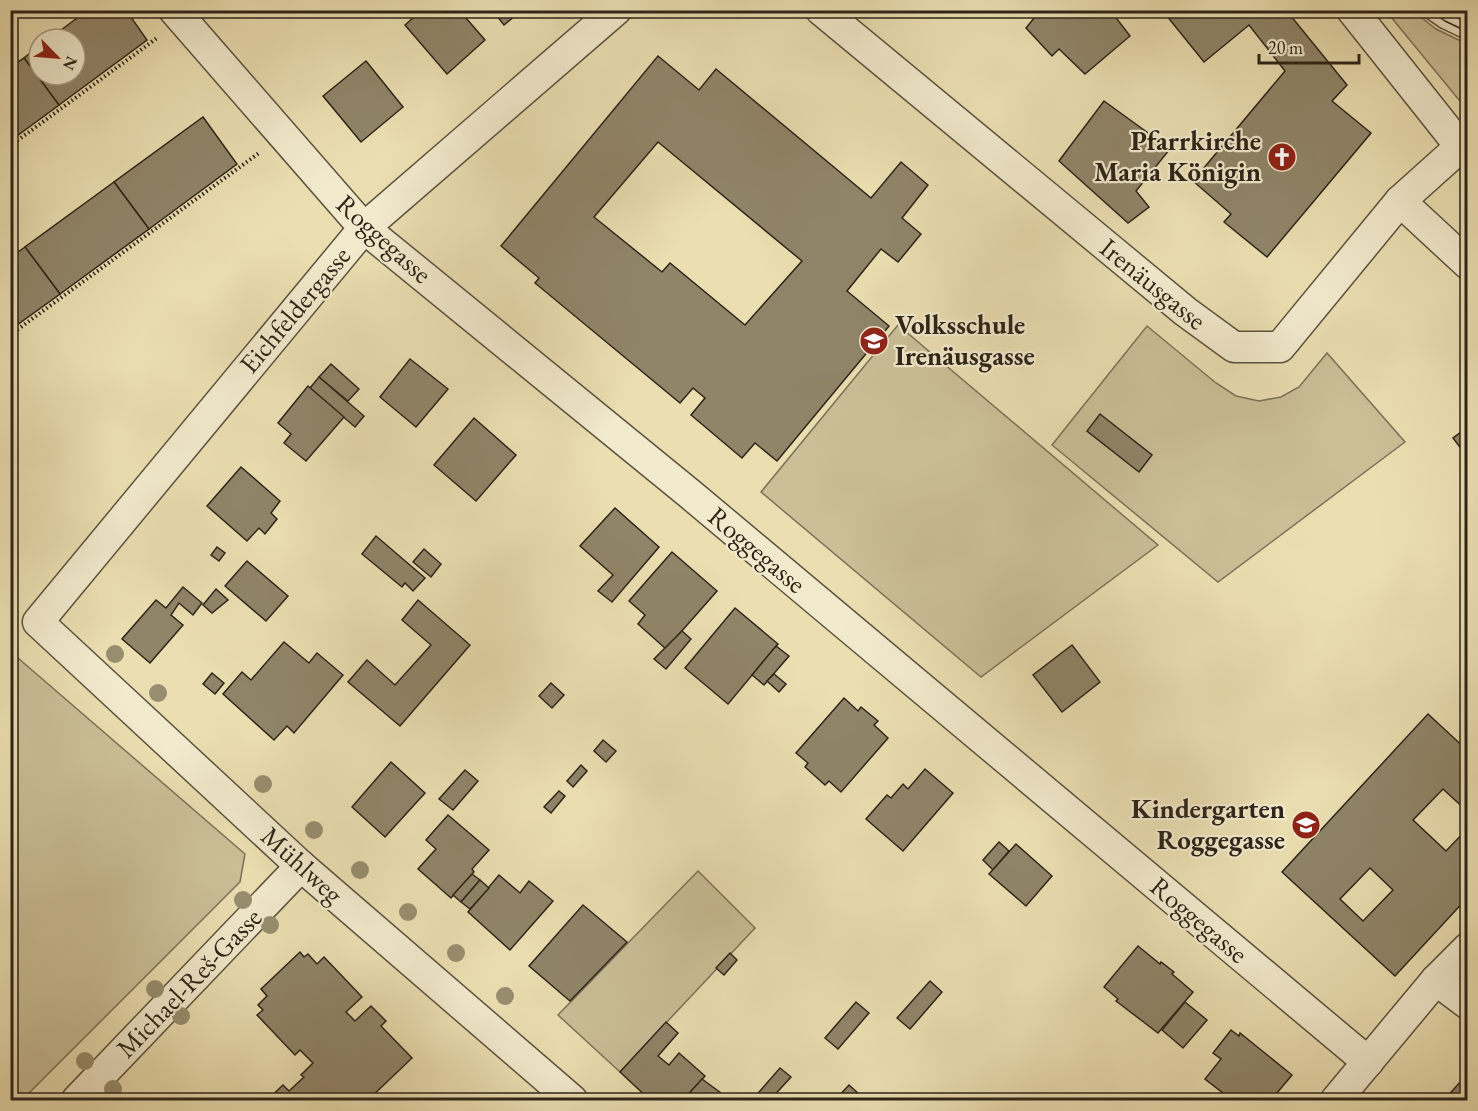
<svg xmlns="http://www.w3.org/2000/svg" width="1478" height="1111" viewBox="0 0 1478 1111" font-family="'EB Garamond',serif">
  <rect width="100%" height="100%" fill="#ebdfb2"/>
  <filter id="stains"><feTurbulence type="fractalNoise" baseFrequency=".00333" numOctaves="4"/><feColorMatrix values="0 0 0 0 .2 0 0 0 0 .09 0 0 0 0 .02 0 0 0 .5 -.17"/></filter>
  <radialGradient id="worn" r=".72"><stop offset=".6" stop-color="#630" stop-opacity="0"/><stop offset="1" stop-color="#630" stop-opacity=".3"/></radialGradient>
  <g fill="#cbbf98" stroke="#7c7258" stroke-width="1.5">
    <polygon points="1386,11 1413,11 1436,29 1467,44 1467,96 1465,95 1459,100"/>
    <polygon points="898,325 1158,545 981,677 761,492"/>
    <polygon points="1147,326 1216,383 1236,396 1259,401 1281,397 1299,387 1327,353 1405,442 1218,582 1052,445"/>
    <polygon points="11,652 245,854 240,882 22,1100 10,1100"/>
    <polygon points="698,871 755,928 620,1072 558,1015"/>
  </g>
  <g fill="#908569" stroke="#2d2419" stroke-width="1.5" fill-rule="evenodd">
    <polygon points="88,10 126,10 147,40 59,105 24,58 39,46 39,75 75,75 75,39 49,39"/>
    <polygon points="422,10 459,10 485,40 447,74 405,25"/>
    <polygon points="492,10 522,10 504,25"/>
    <polygon points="1030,10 1110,10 1130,36 1085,74 1059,49 1052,56 1026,28 1035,17"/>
    <polygon points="1162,10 1286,10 1347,85 1332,101 1371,133 1267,257 1224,222 1231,214 1193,181 1285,71 1249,25 1204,62"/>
    <path d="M658,56L699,90L716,69L871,198L901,162L928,185L902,218L921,234L898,262L881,249L847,291L889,326L777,461L755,443L742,458L691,415L705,398L693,388L680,403L535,283L539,278L501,246ZM658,142L802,261L745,325L670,263L662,272L594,217Z"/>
    <polygon points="24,58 59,105 10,141 10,67"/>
    <polygon points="366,61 403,107 361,142 323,96"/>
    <polygon points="1104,101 1170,149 1136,191 1149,207 1128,223 1059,161"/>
    <polygon points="203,117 237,164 149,229 114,182"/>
    <polygon points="114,182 149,229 60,294 25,247"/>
    <polygon points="25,247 60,294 10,330 10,258"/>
    <polygon points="410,359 448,389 416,427 380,397"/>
    <polygon points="331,364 359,389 348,401 319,377"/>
    <polygon points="319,377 364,416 355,427 310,388"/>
    <polygon points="308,386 344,417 306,461 284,443 291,434 278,423"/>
    <polygon points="1100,414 1152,455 1139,472 1087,431"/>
    <polygon points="474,418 516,455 476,501 434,465"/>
    <polygon points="1468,427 1468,458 1453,438"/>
    <polygon points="241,467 280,501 271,513 277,519 265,534 259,528 247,541 207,506"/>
    <polygon points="615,508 659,547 612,602 598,591 613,575 580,546"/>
    <polygon points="376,536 425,578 413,591 405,583 402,587 362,554"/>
    <polygon points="217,547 225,553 219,561 211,555"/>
    <polygon points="424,549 441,564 431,577 413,562"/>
    <polygon points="672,552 717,591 666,649 638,624 645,615 629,601"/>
    <polygon points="247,561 288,596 266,621 225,586"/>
    <polygon points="183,587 202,603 193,615 179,603 171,615 183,625 150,663 122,639 156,600 166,608"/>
    <polygon points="216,589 228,600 212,613 203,605"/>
    <polygon points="418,600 470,645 400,726 348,682 367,660 395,685 431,645 402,620"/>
    <polygon points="735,608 778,644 728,704 685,668"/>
    <polygon points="682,631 691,639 666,669 654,659"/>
    <polygon points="284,642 309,663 317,653 343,675 294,733 287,726 274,740 223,694 242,672 251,680"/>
    <polygon points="1072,645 1100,682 1062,712 1033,675"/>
    <polygon points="776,646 789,656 764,685 752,675"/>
    <polygon points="212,673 224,683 215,694 203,684"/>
    <polygon points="774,674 786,684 779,692 767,681"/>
    <polygon points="551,683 564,695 552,708 539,696"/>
    <polygon points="844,698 858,711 861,707 878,721 874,725 888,738 841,792 829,781 825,785 805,767 808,763 796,753"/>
    <path d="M1428,714L1468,751V812L1443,789L1413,820L1446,851L1468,828V897L1395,976L1282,872ZM1370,868L1393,890L1363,921L1340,899Z"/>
    <polygon points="603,740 616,751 606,762 594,751"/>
    <polygon points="391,762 425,793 385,837 352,807"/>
    <polygon points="581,765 587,771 573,787 567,781"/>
    <polygon points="925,769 953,793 903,851 866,819 887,795 891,798 903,784 908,789"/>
    <polygon points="465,770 478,781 453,810 439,799"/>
    <polygon points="559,791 565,796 551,813 544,807"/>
    <polygon points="448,815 489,850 472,869 474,872 451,898 418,869 436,849 426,840"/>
    <polygon points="999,842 1009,851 993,870 983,860"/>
    <polygon points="1016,844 1052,876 1026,906 989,874"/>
    <polygon points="472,874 480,880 461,902 453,895"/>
    <polygon points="499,875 520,893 529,881 553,901 510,950 468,912"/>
    <polygon points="480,880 489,888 470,909 461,902"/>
    <polygon points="583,905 627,942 570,1001 529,966"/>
    <polygon points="1138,946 1160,964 1161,962 1174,972 1172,974 1193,992 1158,1033 1116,1001 1118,999 1104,987"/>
    <polygon points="300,952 304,957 308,954 317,964 324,957 362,997 346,1012 355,1021 371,1006 386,1021 381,1026 412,1058 368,1100 267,1100 283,1085 289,1091 304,1077 301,1075 313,1063 300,1050 295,1055 257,1015 263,1010 258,1005 267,996 261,989"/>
    <polygon points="730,953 737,960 724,975 716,968"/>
    <polygon points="930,981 942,992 910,1029 897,1018"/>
    <polygon points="856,1002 869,1013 838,1049 825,1038"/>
    <polygon points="1185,1002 1207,1020 1183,1048 1162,1030"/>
    <polygon points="666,1022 678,1033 658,1056 669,1065 679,1053 705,1076 683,1100 650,1100 620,1072"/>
    <polygon points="1231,1030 1239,1036 1240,1033 1292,1075 1271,1100 1232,1100 1205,1079 1221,1059 1213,1053"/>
    <polygon points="780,1068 791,1077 770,1100 752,1100"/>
    <polygon points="702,1079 725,1096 724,1098 727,1100 683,1100"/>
    <polygon points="1462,1080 1468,1085 1468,1100 1444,1100"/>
    <polygon points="849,1085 860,1095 855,1100 812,1100 817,1095 828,1094 835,1100"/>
  </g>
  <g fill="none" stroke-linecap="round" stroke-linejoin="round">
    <g stroke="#5c533f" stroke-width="18">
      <polyline id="lane" points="1429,10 1445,21 1468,32"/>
    </g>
    <g stroke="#5c533f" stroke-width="33">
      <g id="street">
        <polyline points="174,10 364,228 690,494 1368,1062"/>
        <polyline points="821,10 1186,312 1234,347 1280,347 1400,201 1468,140"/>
        <polyline points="1352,10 1460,146"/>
        <polyline points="1400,201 1468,264"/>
        <polyline points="1436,980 1468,1004"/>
        <polyline points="77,1100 301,866"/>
        <polyline points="572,1100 301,866 38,622 364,228 616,10"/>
        <polyline points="1336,1100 1436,980 1468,948"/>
      </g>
    </g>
    <g stroke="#2d2419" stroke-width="4" stroke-dasharray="1.5 3" stroke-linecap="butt">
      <polyline points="10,146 157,38"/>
      <polyline points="10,335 259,153"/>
      <polyline points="10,597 11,597"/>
    </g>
    <use href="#lane" stroke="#f2eacd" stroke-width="15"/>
    <use href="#street" stroke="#f2eacd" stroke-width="30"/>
    <polyline stroke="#2d2419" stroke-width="1.5" points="1429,10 1445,21 1468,32"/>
  </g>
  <g fill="#988e6f">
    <circle cx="115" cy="654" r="9"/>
    <circle cx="158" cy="693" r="9"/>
    <circle cx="263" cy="784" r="9"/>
    <circle cx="314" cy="830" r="9"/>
    <circle cx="360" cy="870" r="9"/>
    <circle cx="243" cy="900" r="9"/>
    <circle cx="408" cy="912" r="9"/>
    <circle cx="270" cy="925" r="9"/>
    <circle cx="456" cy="953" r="9"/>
    <circle cx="155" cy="989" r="9"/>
    <circle cx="505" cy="996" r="9"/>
    <circle cx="181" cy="1016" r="9"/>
    <circle cx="85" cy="1061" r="9"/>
    <circle cx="113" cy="1089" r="9"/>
  </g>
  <defs>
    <g id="church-disc" transform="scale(1.5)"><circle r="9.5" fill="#8f2418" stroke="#f2eacd"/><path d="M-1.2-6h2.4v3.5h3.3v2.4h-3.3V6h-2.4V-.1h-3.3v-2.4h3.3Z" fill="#fff"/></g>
    <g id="school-disc" transform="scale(1.5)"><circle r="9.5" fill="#8f2418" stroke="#f2eacd"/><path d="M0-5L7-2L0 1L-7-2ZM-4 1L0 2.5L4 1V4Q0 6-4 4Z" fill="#fff"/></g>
  </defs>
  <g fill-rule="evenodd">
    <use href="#church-disc" x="1282" y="157"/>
    <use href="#school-disc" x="874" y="341"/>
    <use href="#school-disc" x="1306" y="825"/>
  </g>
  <g text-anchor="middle" stroke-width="4.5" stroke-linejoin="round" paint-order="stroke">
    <g font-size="27" font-weight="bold" fill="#2d2419" stroke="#f2eacd" text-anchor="end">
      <text x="1261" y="150">Pfarrkirche<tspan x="1261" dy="31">Maria Königin</tspan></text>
      <text x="895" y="334" text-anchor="start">Volksschule<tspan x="895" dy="31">Irenäusgasse</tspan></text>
      <text x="1285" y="818">Kindergarten<tspan x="1285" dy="31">Roggegasse</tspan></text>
    </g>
    <g font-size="27" fill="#2d2419" stroke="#f2eacd">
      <text transform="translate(384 239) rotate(42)" y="9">Roggegasse</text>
      <text transform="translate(1153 284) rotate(39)" y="9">Irenäusgasse</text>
      <text transform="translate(295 310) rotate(-50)" y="9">Eichfeldergasse</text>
      <text transform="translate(757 550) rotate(40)" y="9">Roggegasse</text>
      <text transform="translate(302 865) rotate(42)" y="9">Mühlweg</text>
      <text transform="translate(1199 920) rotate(40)" y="9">Roggegasse</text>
      <text transform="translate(189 983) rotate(-46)" y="9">Michael-Reš-Gasse</text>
    </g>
  </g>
  <rect width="1478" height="1111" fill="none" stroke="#ebdfb2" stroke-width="36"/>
  <rect x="12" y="12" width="1454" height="1087" fill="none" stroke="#2d2419" stroke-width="3"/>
  <rect x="18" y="18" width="1442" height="1075" fill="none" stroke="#2d2419" stroke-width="1.5"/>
  <g transform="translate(57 57) rotate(115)"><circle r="28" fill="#f2eacd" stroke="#a39b85" stroke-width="1.5"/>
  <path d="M0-4.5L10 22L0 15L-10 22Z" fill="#8f2418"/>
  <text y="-9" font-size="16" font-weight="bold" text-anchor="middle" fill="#2d2419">N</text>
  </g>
  <path d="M1259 54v9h100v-9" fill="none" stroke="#2d2419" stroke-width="3"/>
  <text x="1268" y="54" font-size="18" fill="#2d2419" stroke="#f2eacd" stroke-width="4.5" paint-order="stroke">20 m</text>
  <rect width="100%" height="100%" filter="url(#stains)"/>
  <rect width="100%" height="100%" fill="url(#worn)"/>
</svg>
